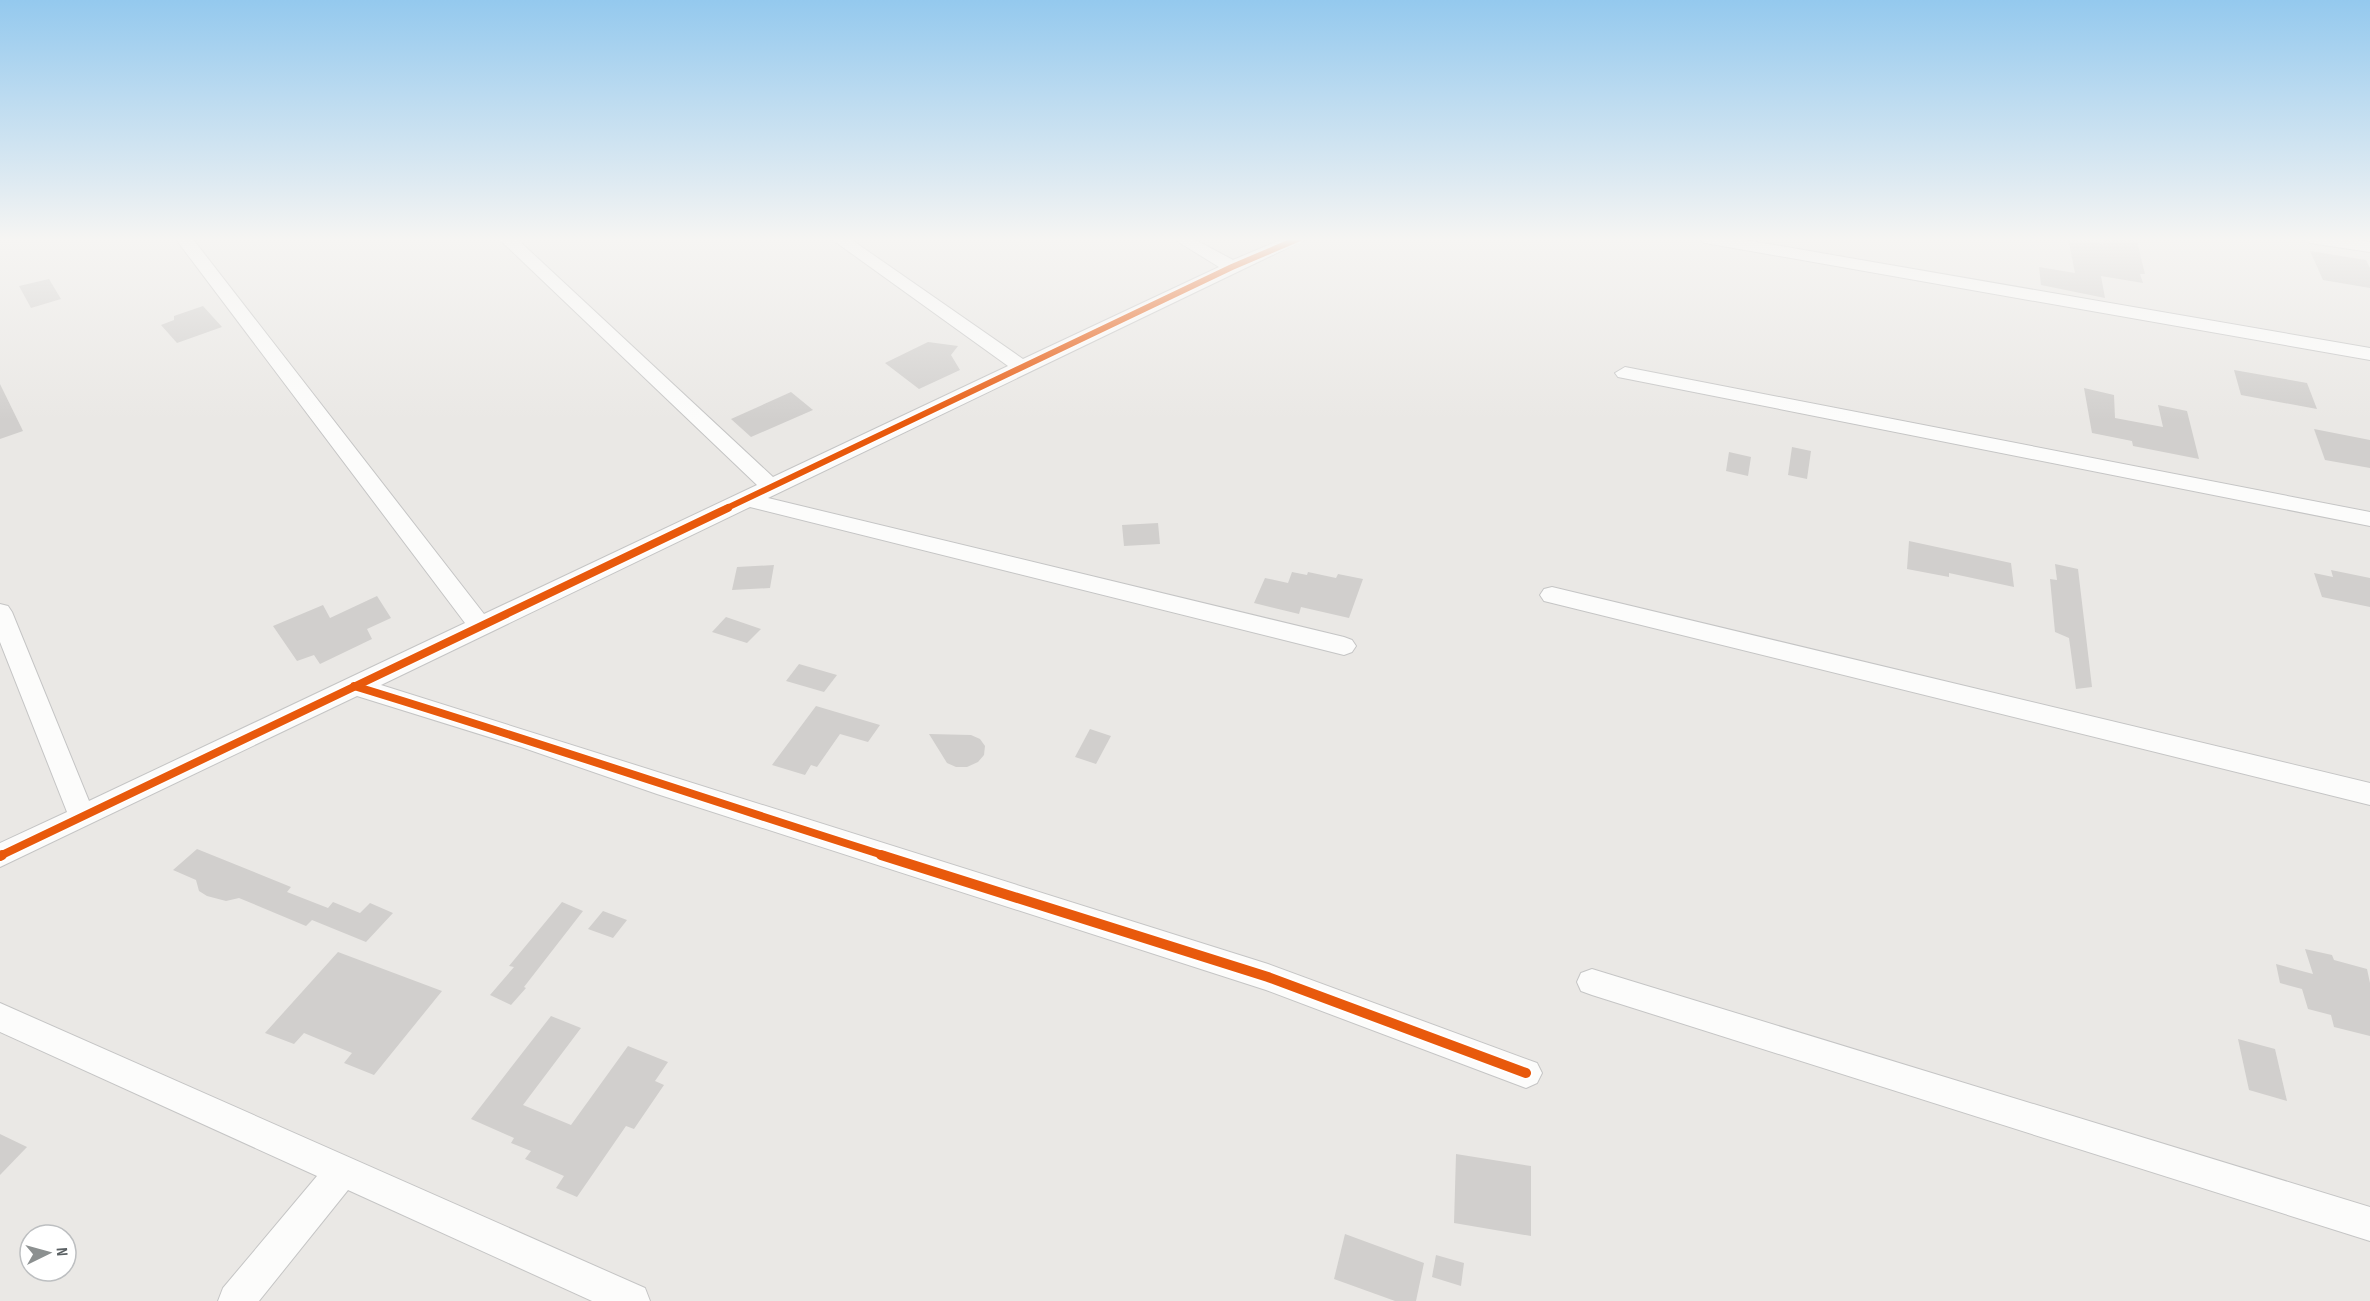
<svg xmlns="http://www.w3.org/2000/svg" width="2370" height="1301" viewBox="0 0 2370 1301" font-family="'Sofia Sans Condensed',sans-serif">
  <rect width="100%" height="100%" fill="#eae8e5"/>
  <g fill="#d1cfcd">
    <polygon points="2068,238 2104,244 2102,238 2136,238 2145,274 2140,274 2143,283 2101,276 2105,298 2041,285 2039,267 2075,273"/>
    <polygon points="2310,251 2366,260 2370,268 2370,288 2323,280"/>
    <polygon points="49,279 61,299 31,308 19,286"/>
    <polygon points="203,306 222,327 177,343 161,325 174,320 174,316"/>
    <polygon points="928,342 958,346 951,355 960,370 919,389 885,363"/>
    <polygon points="2234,370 2307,383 2317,409 2241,395"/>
    <polygon points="0,384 23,431 0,439"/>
    <polygon points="2084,388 2114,395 2115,418 2163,427 2158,405 2187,411 2199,459 2133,446 2132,441 2092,433"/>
    <polygon points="791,392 813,410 751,437 731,419"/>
    <polygon points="2314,429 2370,440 2370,468 2325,460"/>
    <polygon points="1792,447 1811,451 1807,479 1788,475"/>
    <polygon points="1729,452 1751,457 1748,476 1726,471"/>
    <polygon points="1158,523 1160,544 1124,546 1122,525"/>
    <polygon points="1909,541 2011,563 2014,587 1949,573 1949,577 1907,569"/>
    <polygon points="2055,564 2078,569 2092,687 2076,689 2069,638 2055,632 2050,579 2057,580"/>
    <polygon points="774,565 770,588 732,590 737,567"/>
    <polygon points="2331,570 2370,578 2370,607 2322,597 2314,573 2333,577"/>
    <polygon points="1292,572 1307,575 1308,572 1336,578 1338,574 1363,579 1349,618 1301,607 1299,614 1254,603 1265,578 1288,583"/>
    <polygon points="377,596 391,618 367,629 372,639 320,664 314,655 297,661 273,626 323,605 330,618"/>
    <polygon points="726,617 761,629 747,643 712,632"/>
    <polygon points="799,664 837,675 824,692 786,681"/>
    <polygon points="816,706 880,725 868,742 840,734 817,767 811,765 805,775 772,765"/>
    <polygon points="1090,729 1111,736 1096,764 1075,757"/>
    <polygon points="929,734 971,735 980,739 985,746 984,755 978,762 967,767 956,767 947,763"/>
    <polygon points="197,849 291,887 287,892 328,908 333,902 360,913 370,903 393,913 366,942 312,920 306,926 239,898 226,901 207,896 199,891 196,880 173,870"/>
    <polygon points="562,902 583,911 524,987 526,988 511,1005 490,995 514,967 509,966"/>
    <polygon points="603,911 627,920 613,938 588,929"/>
    <polygon points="2305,949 2332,955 2334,960 2367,969 2370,983 2370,1036 2334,1027 2331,1015 2308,1009 2302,989 2280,983 2276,964 2313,974"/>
    <polygon points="338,952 442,991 374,1075 344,1063 352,1053 304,1033 294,1044 265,1033"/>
    <polygon points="551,1016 581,1028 523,1105 571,1125 628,1046 668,1062 655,1081 664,1085 634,1129 626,1126 577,1197 556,1188 564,1176 525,1159 531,1151 511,1143 514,1138 471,1119"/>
    <polygon points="2238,1039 2275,1049 2287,1101 2249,1090"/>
    <polygon points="0,1134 27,1147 0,1175"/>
    <polygon points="1456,1154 1531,1166 1531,1236 1454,1223"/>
    <polygon points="1345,1234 1424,1263 1416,1301 1395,1301 1334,1279"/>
    <polygon points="1436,1255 1464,1263 1461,1286 1432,1277"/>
  </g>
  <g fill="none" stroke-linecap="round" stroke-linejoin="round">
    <g stroke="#c5c5c5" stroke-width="2">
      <g id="minor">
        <polygon points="175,238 192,238 484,614 757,485 498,238 516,238 773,477 1008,366 830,238 849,238 1023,359 1219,267 1172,238 1192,238 1233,260 1285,238 1308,238 768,498 1344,637 1352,640 1356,646 1352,652 1344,655 750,507 381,685 1268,964 1537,1063 1542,1073 1537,1083 1526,1088 1266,990 657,794 521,747 357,696 0,867 0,843 67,812 0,642 0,604 8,606 12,612 89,801 465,623"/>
        <polygon points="1697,238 1734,238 2370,348 2370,360 1705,243"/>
        <polygon points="2302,238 2344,238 2370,242 2370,252 2310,243"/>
        <polygon points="1625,367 2370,512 2370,526 1618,377 1615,373"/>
        <polygon points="1552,587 2370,783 2370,805 1544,601 1540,595 1544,589"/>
        <polygon points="1592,969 2370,1207 2370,1241 1592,995 1581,991 1577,982 1581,973"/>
        <polygon points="0,1003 645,1288 650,1301 592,1301 348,1190 259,1301 218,1301 223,1288 317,1176 0,1032"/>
      </g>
    </g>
    <use href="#minor" fill="#fcfcfb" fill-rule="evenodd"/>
    <g stroke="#fff" stroke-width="9">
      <polyline id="cycleway-far2" points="725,509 1232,267 1300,238"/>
    </g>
    <g stroke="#fff" stroke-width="11">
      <g id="cycleway-far1">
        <path d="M354,686C532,740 708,800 886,856"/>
        <polyline points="0,856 728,508"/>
      </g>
    </g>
    <g stroke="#fff" stroke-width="14">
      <g id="cycleway">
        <polyline points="881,855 1268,977 1526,1073"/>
        <polyline points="0,856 2,855"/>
      </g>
    </g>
    <use href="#cycleway-far2" stroke="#e8590c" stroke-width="6"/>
    <use href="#cycleway-far1" stroke="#e8590c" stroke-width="8"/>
    <use href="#cycleway" stroke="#e8590c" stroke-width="10"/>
  </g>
  <linearGradient id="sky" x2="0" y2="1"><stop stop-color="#94c9ee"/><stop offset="0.57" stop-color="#f6f5f3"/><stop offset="1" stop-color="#f6f5f3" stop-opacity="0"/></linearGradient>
  <rect width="2370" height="420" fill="url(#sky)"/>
  <g transform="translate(48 1253) rotate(85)"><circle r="28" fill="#ffffff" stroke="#bdbfc1" stroke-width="1.5"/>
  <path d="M0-4.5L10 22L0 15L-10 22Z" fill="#8c9090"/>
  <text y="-9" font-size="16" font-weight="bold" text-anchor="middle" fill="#5a6063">N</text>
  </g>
</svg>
